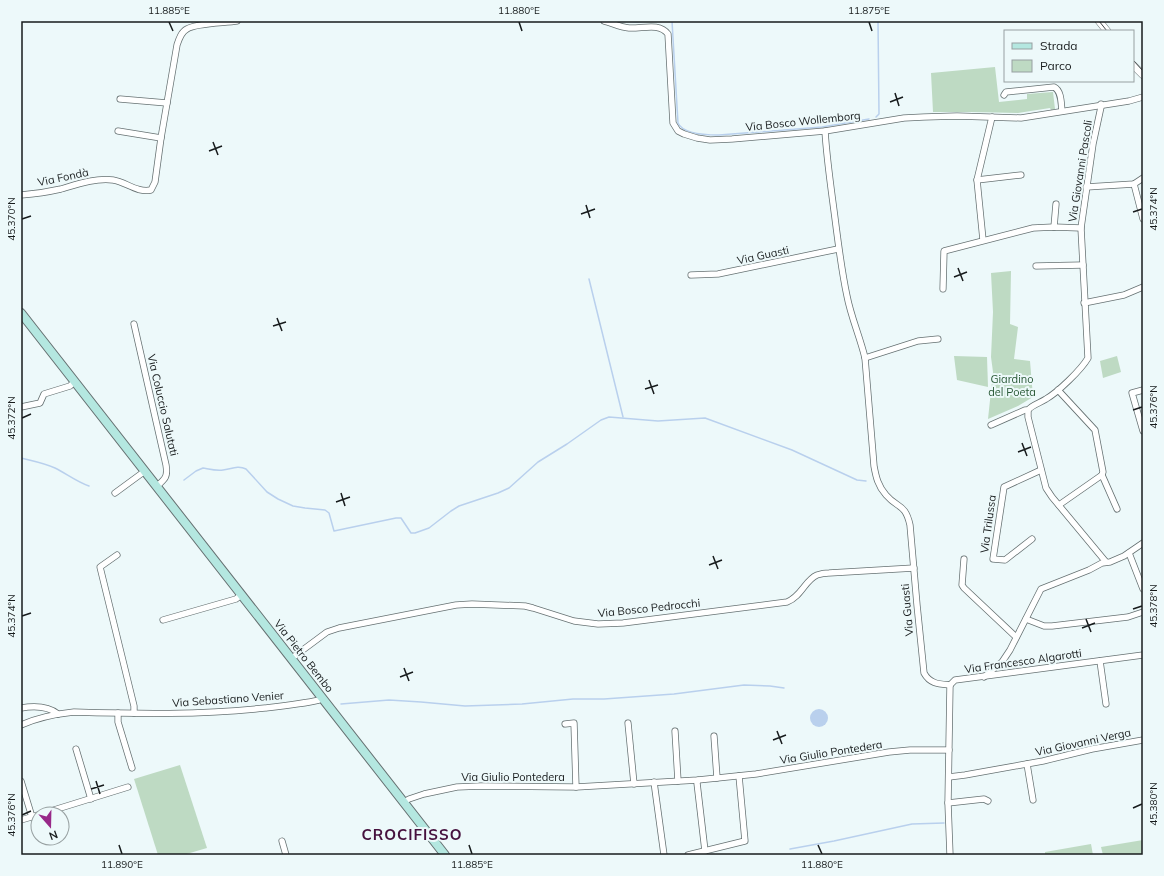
<svg xmlns="http://www.w3.org/2000/svg" width="1164" height="876" viewBox="0 0 1164 876" font-family="Mulish,sans-serif">
  <rect width="100%" height="100%" fill="#edf9fa"/>
  <g fill="#bedac3">
    <polygon points="995,67 999,102 1027,99 1027,94 1053,92 1055,109 1051,110 1050,108 1018,113 971,112 933,112 931,73"/>
    <polygon points="1011,271 1010,324 1018,327 1014,359 1030,361 1033,397 1018,406 988,419 993,372 991,357 993,312 991,273"/>
    <polygon points="954,356 987,357 988,387 957,380"/>
    <polygon points="1117,356 1121,372 1103,378 1100,361"/>
    <polygon points="180,765 207,848 183,855 158,855 134,779"/>
    <polygon points="1143,840 1143,855 1103,855 1101,847"/>
    <polygon points="1091,844 1093,855 1045,855 1045,852"/>
  </g>
  <circle fill="#b9d0ed" cx="819" cy="718" r="9"/>
  <g fill="none" stroke-linecap="round" stroke-linejoin="round">
    <g stroke="#b9d0ed" stroke-width="1.5">
      <polyline points="626,21 636,22 648,21"/>
      <path d="M672,21L678,123C683,134 708,135 719,135L822,127L869,119"/>
      <polyline points="876,117 879,114 878,21"/>
      <polyline points="589,279 623,417"/>
      <path d="M21,458C33,461 44,463 55,468C67,474 77,482 89,486"/>
      <path d="M184,480L196,471L203,468C209,469 216,471 223,470C231,469 238,465 246,469L267,492L278,499L293,506L305,508L325,510L329,513L334,531L396,518H401L411,533H415L429,528L451,511L459,506L498,493L509,488L538,462L567,444L601,420L609,417L658,421L705,418L792,450L857,480L866,481"/>
      <polyline points="341,704 389,700 421,702 465,706 522,704 573,699 604,699 674,694 744,685 770,686 784,688"/>
      <polyline points="790,849 834,841 912,824 944,823"/>
    </g>
    <g stroke="#667172" stroke-width="7">
      <g id="minor">
        <path d="M604,21C612,23 620,27 629,28C642,29 659,22 668,34L673,123L678,131L684,134L697,138L710,140L732,139L825,131L904,118L924,117L957,116L1021,118L1129,101L1143,97"/>
        <path d="M1004,95L1006,92L1054,87C1062,91 1061,104 1062,111"/>
        <polyline points="120,99 167,103"/>
        <polyline points="118,131 161,138"/>
        <path d="M825,131C827,163 832,194 836,226C839,249 842,273 847,296C851,317 860,337 865,358L874,466C876,477 878,486 886,495C898,509 905,503 910,525L917,605L924,673C930,684 939,684 950,685"/>
        <polyline points="977,180 1021,175"/>
        <polyline points="1134,184 1143,219"/>
        <polyline points="1086,187 1134,184 1143,178"/>
        <path d="M21,195C34,194 48,192 61,189C78,184 95,178 113,180C126,182 137,193 151,190L155,182L161,138L177,45C179,39 181,32 187,29C196,23 225,23 237,21"/>
        <polyline points="1054,227 1056,204"/>
        <polyline points="983,240 977,180 992,117"/>
        <polyline points="1036,266 1083,265"/>
        <polyline points="691,275 718,274 838,249"/>
        <polyline points="943,289 944,251 1033,228 1054,227 1081,228"/>
        <polyline points="1084,303 1124,295 1143,287"/>
        <path d="M134,324L166,465C168,477 165,479 157,486"/>
        <polyline points="865,358 918,341 938,339"/>
        <polyline points="1058,390 1095,430 1103,472 1102,475 1059,505"/>
        <polyline points="1143,390 1132,393 1143,431"/>
        <polyline points="21,407 40,403 44,394 70,386 74,382"/>
        <polyline points="1028,410 1028,417 1046,488 1052,497 1106,562"/>
        <path d="M991,425L1025,410H1028C1032,405 1040,403 1046,399C1058,392 1081,370 1088,358L1081,228L1093,144L1101,107V104"/>
        <polyline points="1102,475 1117,509"/>
        <polyline points="115,493 145,471"/>
        <polyline points="1032,539 1005,560 993,559 1004,487 1041,470"/>
        <polyline points="1129,553 1143,589"/>
        <polyline points="117,555 100,567 134,706 134,713"/>
        <polyline points="964,559 962,585 964,588 1016,637"/>
        <polyline points="1026,619 1044,626 1052,626 1128,617 1143,612"/>
        <polyline points="163,620 236,599 241,595"/>
        <path d="M292,658L327,632L339,628L456,605L472,604L525,606L533,608L574,621L598,624L623,623L787,602C802,596 805,580 817,575C820,574 825,573 829,573L914,568"/>
        <polyline points="1100,661 1106,704"/>
        <polyline points="984,677 1002,662 1010,650 1041,589 1089,570 1102,563 1110,562 1124,556 1143,543"/>
        <polyline points="950,685 955,680 1143,655"/>
        <path d="M21,708C33,706 48,706 58,714"/>
        <polyline points="118,713 118,722 132,768"/>
        <polyline points="628,723 634,784"/>
        <polyline points="565,724 574,723 576,787"/>
        <path d="M21,725C39,717 55,714 74,712C138,714 201,715 265,708C283,706 302,704 319,700L322,698"/>
        <polyline points="675,731 678,781"/>
        <polyline points="714,736 717,778"/>
        <polyline points="76,749 91,799"/>
        <polyline points="1027,764 1033,800"/>
        <polyline points="949,777 965,775 1043,761 1092,749 1143,740"/>
        <polyline points="698,780 697,783 705,851"/>
        <polyline points="21,781 32,817"/>
        <polyline points="654,782 664,855"/>
        <polyline points="404,802 409,799 424,794 457,787 481,786 576,787 698,780 756,774 889,752 910,750 949,750"/>
        <polyline points="948,803 984,799 988,801"/>
        <polyline points="41,814 128,787"/>
        <polyline points="21,820 38,815"/>
        <polyline points="282,841 286,855"/>
        <polyline points="688,855 745,841 739,776"/>
        <polyline points="950,855 948,803 950,685"/>
      </g>
    </g>
    <g stroke="#667172" stroke-width="8">
      <g id="tertiary">
        <polyline points="1099,21 1107,31"/>
        <polyline points="1133,65 1143,75"/>
      </g>
    </g>
    <g stroke="#667172" stroke-width="10">
      <polyline id="secondary" points="21,313 445,855"/>
    </g>
    <use href="#minor" stroke="#fff" stroke-width="5.5"/>
    <use href="#tertiary" stroke="#fff" stroke-width="7"/>
    <use href="#secondary" stroke="#b4e7e0" stroke-width="8"/>
    <g stroke="#414647" stroke-width="1">
      <polyline points="1099,21 1107,31"/>
      <polyline points="1133,60 1143,71"/>
    </g>
  </g>
  <path fill="none" stroke="#171b1c" stroke-width="1.5" d="M169,22L173,31M519,22L522,31M869,22L872,31M895,93L899,106M890,102L903,97M213,142L218,155M209,151L222,146M586,205L590,218M1133,212L1142,209M581,214L595,209M22,219L31,216M958,268L963,281M954,277L967,272M277,318L282,331M273,326L286,322M649,380L654,394M645,389L658,385M1133,410L1142,407M22,418L31,414M1022,443L1027,456M1018,452L1031,447M341,493L345,506M336,502L350,497M713,556L718,569M709,565L722,560M1133,609L1142,606M22,616L31,613M1086,619L1091,632M1082,628L1095,623M404,668L409,681M400,677L413,672M777,731L782,744M773,740L786,735M96,781L100,794M91,789L104,785M1133,808L1142,804M22,815L31,811M119,845L122,854M469,845L472,854M818,845L822,854"/>
  <g text-anchor="middle" stroke-width="4" stroke-linejoin="round" paint-order="stroke">
    <g font-size="11" fill="#171b1c" stroke="#edf9fa">
      <text transform="translate(803 121) rotate(-6)" y="4">Via Bosco Wollemborg</text>
      <text transform="translate(1080 171) rotate(-81)" y="4">Via Giovanni Pascoli</text>
      <text transform="translate(63 177) rotate(-12)" y="4">Via Fondà</text>
      <text transform="translate(763 255) rotate(-12)" y="4">Via Guasti</text>
      <text transform="translate(163 405) rotate(77)" y="4">Via Coluccio Salutati</text>
      <text transform="translate(988 524) rotate(-82)" y="4">Via Trilussa</text>
      <text transform="translate(649 608) rotate(-6)" y="4">Via Bosco Pedrocchi</text>
      <text transform="translate(907 610) rotate(-95)" y="4">Via Guasti</text>
      <text transform="translate(304 656) rotate(52)" y="4">Via Pietro Bembo</text>
      <text transform="translate(1023 661) rotate(-8)" y="4">Via Francesco Algarotti</text>
      <text transform="translate(228 699) rotate(-4)" y="4">Via Sebastiano Venier</text>
      <text transform="translate(1083 742) rotate(-12)" y="4">Via Giovanni Verga</text>
      <text transform="translate(831 752) rotate(-9)" y="4">Via Giulio Pontedera</text>
      <text x="513" y="781">Via Giulio Pontedera</text>
    </g>
    <g font-size="11" fill="#285835" stroke="#edf9fa">
      <text x="1012" y="383">Giardino<tspan x="1012" dy="13">del Poeta</tspan></text>
    </g>
    <g font-size="15" font-weight="bold" letter-spacing="1" fill="#46113e" stroke="#edf9fa">
      <text x="412" y="840">CROCIFISSO</text>
    </g>
  </g>
  <rect width="1164" height="876" fill="none" stroke="#edf9fa" stroke-width="44"/>
  <rect x="1004" y="30" width="130" height="52" fill="#edf9fa" stroke="#97a0a1"/>
  <rect x="1012" y="43" width="20" height="6" fill="#b4e7e0" stroke="#97a0a1"/>
  <text x="1040" y="50" font-size="12" fill="#171b1c">Strada</text>
  <rect x="1012" y="60" width="20" height="12" fill="#bedac3" stroke="#97a0a1"/>
  <text x="1040" y="70" font-size="12" fill="#171b1c">Parco</text>
  <g transform="translate(50 826) rotate(160)"><circle r="19" fill="#edf9fa" stroke="#97a0a1"/>
  <path d="M0-3L7 15L0 10L-7 15Z" fill="#982989"/>
  <text y="-6" font-size="11" font-weight="bold" text-anchor="middle" fill="#171b1c">N</text>
  </g>
  <rect x="22" y="22" width="1120" height="832" fill="none" stroke="#171b1c" stroke-width="1.5"/>
  <g font-size="10" text-anchor="middle" fill="#171b1c">
    <text x="169" y="14">11.885°E</text>
    <text x="519" y="14">11.880°E</text>
    <text x="869" y="14">11.875°E</text>
    <text transform="translate(1153 209) rotate(-90)" y="4">45.374°N</text>
    <text transform="translate(11 219) rotate(-90)" y="4">45.370°N</text>
    <text transform="translate(1153 407) rotate(-90)" y="4">45.376°N</text>
    <text transform="translate(11 418) rotate(-90)" y="4">45.372°N</text>
    <text transform="translate(1153 606) rotate(-90)" y="4">45.378°N</text>
    <text transform="translate(11 616) rotate(-90)" y="4">45.374°N</text>
    <text transform="translate(1153 804) rotate(-90)" y="4">45.380°N</text>
    <text transform="translate(11 815) rotate(-90)" y="4">45.376°N</text>
    <text x="122" y="868">11.890°E</text>
    <text x="472" y="868">11.885°E</text>
    <text x="822" y="868">11.880°E</text>
  </g>
</svg>
